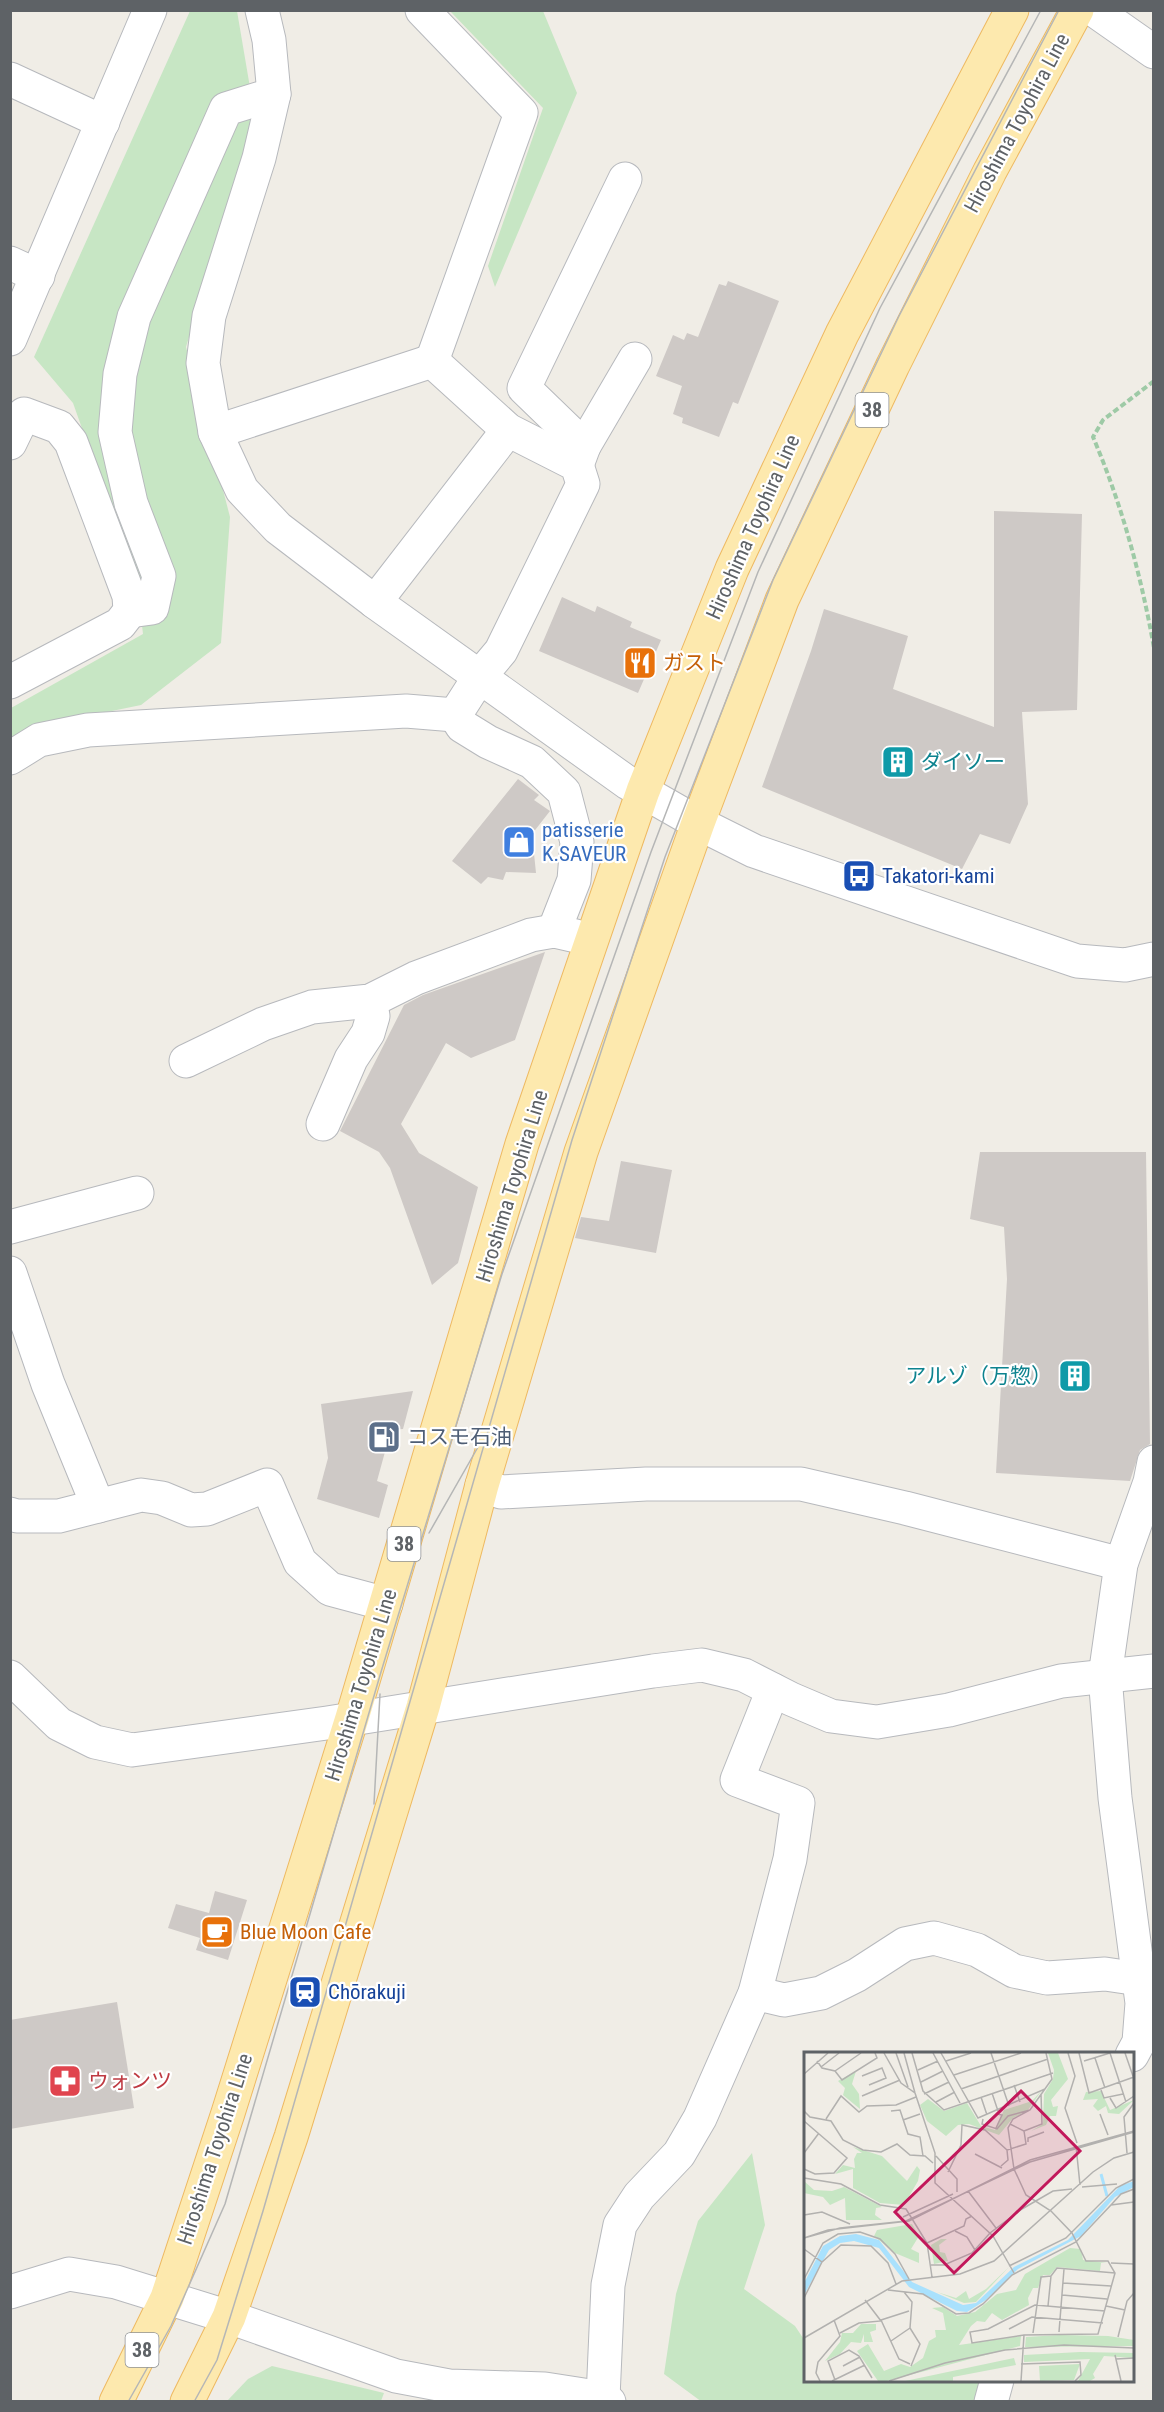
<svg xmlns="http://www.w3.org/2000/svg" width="1164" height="2412" viewBox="0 0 1164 2412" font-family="'Roboto Condensed','Noto Sans JP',sans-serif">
  <rect width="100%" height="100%" fill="#f0ede6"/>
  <g fill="#c7e6c4">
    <polygon points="190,11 237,11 255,117 186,347 230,517 221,643 141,705 34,727 11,746 11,708 143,634 137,583 73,403 34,357"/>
    <polygon points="450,11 543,11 577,93 495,287 488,266 543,108"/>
    <polygon points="752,2153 765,2225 744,2289 795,2326 805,2341 806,2380 982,2381 978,2401 702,2402 664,2374 676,2294 698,2221"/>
    <polygon points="272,2366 384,2393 381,2401 227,2401 248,2379"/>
  </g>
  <g fill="#cec9c6">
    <polygon points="728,281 779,301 738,404 733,402 719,437 682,423 683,418 673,414 682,386 656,376 673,335 684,340 687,333 698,337 719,284 726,286"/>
    <polygon points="994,511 1082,514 1077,710 1022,712 1028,804 1010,844 980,834 962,869 762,787 811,651 824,609 908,636 893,689 994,727"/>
    <polygon points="562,597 595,612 597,606 632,622 630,627 661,640 638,693 539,651"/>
    <polygon points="518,779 539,795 534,800 550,811 532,834 536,873 506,872 503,880 488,877 481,884 452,861"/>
    <polygon points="545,952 515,1040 471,1058 446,1043 401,1124 419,1153 478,1187 458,1263 432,1285 390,1168 379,1152 340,1131 404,1005 423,995"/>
    <polygon points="980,1152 1146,1152 1150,1444 1140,1450 1130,1481 996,1473 1007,1279 1004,1227 970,1219"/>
    <polygon points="621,1161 672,1170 656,1253 575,1238 581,1217 609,1221"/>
    <polygon points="413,1391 403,1429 391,1430 377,1481 388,1485 379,1518 317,1499 328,1458 321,1404"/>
    <polygon points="215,1891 247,1900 228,1960 196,1950 200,1938 168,1928 176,1904 209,1913"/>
    <polygon points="117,2002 134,2108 10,2129 10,2020"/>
  </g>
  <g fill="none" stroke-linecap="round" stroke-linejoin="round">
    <g stroke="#b7b9bd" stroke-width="35">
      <g id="minor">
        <polyline points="262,10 269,40 274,94 259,158 209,316 203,363 215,432 242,490 278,528 375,602 628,783 698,823 754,851 1077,961 1125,965 1154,959"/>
        <polyline points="422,10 521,113 432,361"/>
        <polyline points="1094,10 1154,52"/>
        <polyline points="10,79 103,122"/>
        <polyline points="10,263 38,276"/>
        <polyline points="10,339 150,10"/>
        <polyline points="215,432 432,361 508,430 577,465 583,484 501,651 480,676 455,715 462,726 488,742 532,762 564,792 577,842 574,880 554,931"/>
        <polyline points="10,443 24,414 59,427 71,442 129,596 130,611 120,624 10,682"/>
        <polyline points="584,446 635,359"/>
        <polyline points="577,465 584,446 524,388 625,179"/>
        <polyline points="375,602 508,430"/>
        <polyline points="130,611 152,608 159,576 131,503 115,432 120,374 134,317 226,109 274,94"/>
        <polyline points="10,758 39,740 88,730 406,711 455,715"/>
        <polyline points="186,1061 263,1024 312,1007 370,1001 416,978 531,935 554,931 576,936"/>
        <polyline points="323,1124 351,1059 368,1033 373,1016 370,1001"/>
        <polyline points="10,1227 137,1193"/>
        <polyline points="10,1273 48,1384 98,1506"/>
        <polyline points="482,1485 501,1492 646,1484 801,1484 905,1508 1121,1564"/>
        <polyline points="10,1514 17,1516 59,1516 141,1495 162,1498 191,1510 207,1509 267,1485 300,1562 330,1589 386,1604"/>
        <polyline points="10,1677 59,1724 95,1742 132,1750 327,1723 653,1671 702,1665 744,1675 791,1699 831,1716 877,1722 949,1710 1061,1681 1154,1671"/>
        <polyline points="755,1993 784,2000 821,1993 857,1975 905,1944 934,1938 977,1950 1014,1971 1047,1978 1105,1974 1139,1979"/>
        <polyline points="1132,2055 1139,2042 1142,2003 1115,1798 1105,1676 1121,1564 1150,1482 1154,1462"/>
        <polyline points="10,2292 69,2274 116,2282 229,2317 396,2376 449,2386 545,2389 603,2398 609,2402"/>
        <polyline points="603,2398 608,2285 620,2225 639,2196 679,2154 700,2118 755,1993 790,1859 798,1803 737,1780 773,1690"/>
        <polyline points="991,2402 997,2380"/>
      </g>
    </g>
    <g stroke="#eeb961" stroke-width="35">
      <g id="major">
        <polyline points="116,2402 167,2298 228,2113 352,1718 522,1144 643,791 732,569 842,334 1012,10"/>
        <polyline points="187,2402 229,2317 291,2137 423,1707 482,1485 581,1152 698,823 782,600 893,365 990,171 1077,10"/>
      </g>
    </g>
    <path stroke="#9ecaa6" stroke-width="4" stroke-dasharray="6 3" stroke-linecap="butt" d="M1154,381L1103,420L1093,437C1122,505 1141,575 1154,648"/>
    <use href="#minor" stroke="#fff" stroke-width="33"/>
    <use href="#major" stroke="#fde9ae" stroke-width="33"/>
    <g stroke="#b5b6b6" stroke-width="1.5">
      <polyline points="429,1533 478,1447"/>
      <polyline points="374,1804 380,1694"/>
      <polyline points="128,2402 171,2326 225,2204 381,1672 502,1274 651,852 758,572 880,308 1041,10"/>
      <polyline points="194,2402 217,2360 263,2211 572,1140 665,857 773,580 899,316 1059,10"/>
    </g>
  </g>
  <defs>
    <g id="restaurant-square" transform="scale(1.725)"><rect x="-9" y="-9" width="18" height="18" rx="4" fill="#e8710a" stroke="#fff"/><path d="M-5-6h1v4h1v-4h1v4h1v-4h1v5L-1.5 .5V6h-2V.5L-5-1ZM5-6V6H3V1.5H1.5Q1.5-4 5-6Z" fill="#fff"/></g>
    <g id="building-square" transform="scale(1.725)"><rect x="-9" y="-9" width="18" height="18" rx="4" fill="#0f9aa8" stroke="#fff"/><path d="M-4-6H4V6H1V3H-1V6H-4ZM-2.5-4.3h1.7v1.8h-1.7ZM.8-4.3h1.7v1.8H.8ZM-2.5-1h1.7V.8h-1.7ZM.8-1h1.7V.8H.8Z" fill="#fff"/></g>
    <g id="shop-square" transform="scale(1.725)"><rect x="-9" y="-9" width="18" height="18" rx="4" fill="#3f7fe0" stroke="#fff"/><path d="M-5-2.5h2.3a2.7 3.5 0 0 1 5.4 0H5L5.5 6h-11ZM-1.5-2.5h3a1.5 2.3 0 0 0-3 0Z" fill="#fff"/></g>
    <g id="bus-square" transform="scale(1.725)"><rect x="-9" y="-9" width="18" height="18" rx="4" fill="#1a4fb4" stroke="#fff"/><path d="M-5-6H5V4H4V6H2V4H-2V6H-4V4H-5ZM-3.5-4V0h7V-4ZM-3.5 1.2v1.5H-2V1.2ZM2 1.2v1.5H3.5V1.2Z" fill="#fff"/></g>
    <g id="fuel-square" transform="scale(1.725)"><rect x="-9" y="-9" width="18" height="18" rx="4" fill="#5c6f8a" stroke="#fff"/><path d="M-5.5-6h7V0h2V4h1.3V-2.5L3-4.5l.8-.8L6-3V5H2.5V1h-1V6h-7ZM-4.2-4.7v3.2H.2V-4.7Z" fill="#fff"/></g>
    <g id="cafe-square" transform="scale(1.725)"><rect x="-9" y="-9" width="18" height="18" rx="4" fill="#e8710a" stroke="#fff"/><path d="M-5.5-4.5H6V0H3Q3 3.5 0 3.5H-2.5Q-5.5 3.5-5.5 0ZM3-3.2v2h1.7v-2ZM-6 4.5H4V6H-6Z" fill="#fff"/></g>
    <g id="station-square" transform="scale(1.725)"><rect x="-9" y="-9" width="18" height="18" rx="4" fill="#1a4fb4" stroke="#fff"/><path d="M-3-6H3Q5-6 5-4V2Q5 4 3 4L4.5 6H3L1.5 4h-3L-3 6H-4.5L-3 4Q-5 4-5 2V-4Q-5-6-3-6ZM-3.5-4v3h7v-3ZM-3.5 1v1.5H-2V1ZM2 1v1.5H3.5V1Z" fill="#fff"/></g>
    <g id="pharmacy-square" transform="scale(1.725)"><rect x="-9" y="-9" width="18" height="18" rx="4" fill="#e0444e" stroke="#fff"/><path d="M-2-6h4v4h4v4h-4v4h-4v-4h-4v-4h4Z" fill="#fff"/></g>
  </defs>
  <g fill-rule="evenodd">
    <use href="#restaurant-square" x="640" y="663"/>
    <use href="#building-square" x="898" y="762"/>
    <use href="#shop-square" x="519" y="842"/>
    <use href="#bus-square" x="859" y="876"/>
    <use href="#building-square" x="1075" y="1376"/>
    <use href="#fuel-square" x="384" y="1437"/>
    <use href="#cafe-square" x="217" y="1932"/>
    <use href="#station-square" x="305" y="1992"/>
    <use href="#pharmacy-square" x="65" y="2081"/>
  </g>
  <g text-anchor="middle" stroke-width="4.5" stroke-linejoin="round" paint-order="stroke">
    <g fill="#fff" stroke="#8e9194" stroke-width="1.5">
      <rect x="855.5" y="393" width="33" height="34" rx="4.5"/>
      <rect x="387.5" y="1527" width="33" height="34" rx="4.5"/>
      <rect x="125.5" y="2333" width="33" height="34" rx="4.5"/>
    </g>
    <g font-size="20" font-weight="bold" fill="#5e6266">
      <text x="872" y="417">38</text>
      <text x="404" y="1551">38</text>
      <text x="142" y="2357">38</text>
    </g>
    <g font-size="21" fill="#5e6266" stroke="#fff">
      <text transform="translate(1017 123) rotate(-62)" y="7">Hiroshima Toyohira Line</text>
      <text transform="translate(753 527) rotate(-66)" y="7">Hiroshima Toyohira Line</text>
      <text transform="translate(512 1186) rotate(-73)" y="7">Hiroshima Toyohira Line</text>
      <text transform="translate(361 1685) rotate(-73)" y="7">Hiroshima Toyohira Line</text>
      <text transform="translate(215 2149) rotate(-72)" y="7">Hiroshima Toyohira Line</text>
    </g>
    <g font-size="21" fill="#c56008" stroke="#fff" text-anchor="start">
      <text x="663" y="670">ガスト</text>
      <text x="240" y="1939">Blue Moon Cafe</text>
    </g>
    <g font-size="21" fill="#0d838f" stroke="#fff" text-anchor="start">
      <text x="921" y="769">ダイソー</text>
      <text x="1052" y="1383" text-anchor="end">アルゾ（万惣）</text>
    </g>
    <g font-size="21" fill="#366cbe" stroke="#fff" text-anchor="start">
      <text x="542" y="837">patisserie<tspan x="542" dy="24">K.SAVEUR</tspan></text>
    </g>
    <g font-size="21" fill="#164399" stroke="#fff" text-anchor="start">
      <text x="882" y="883">Takatori-kami</text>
      <text x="328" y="1999">Chōrakuji</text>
    </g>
    <g font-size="21" fill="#4e5e75" stroke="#fff" text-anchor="start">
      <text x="407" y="1444">コスモ石油</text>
    </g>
    <g font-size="21" fill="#be3a42" stroke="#fff" text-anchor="start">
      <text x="88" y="2088">ウォンツ</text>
    </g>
  </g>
  <g transform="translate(804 2052)">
    <rect width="330" height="330" fill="#f0ede6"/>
    <path d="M244,1H254L264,27L247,48L249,55L254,54L252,64H246L242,73L227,79L239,72L240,42L249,27L250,18ZM52,19L48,32L55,42L56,57L39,43L41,36L34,29ZM238,38L224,58L209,66L195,83L165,72L154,73L142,84L123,69L116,53L124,47L140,59L163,51L177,74L191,78L200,58L228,49ZM297,39L306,58L330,48L315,62L304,61L302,54L294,59L289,54L294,47L279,48L282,40ZM49,95L78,104L103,129L113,114L116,118L114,129L100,153L76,151L49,136V117L31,122L39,113L51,116L50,107L53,101H58ZM0,129L10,138L28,139L40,135L78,155L72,156L71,163L78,168H42L41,146L26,153L19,145L0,141ZM108,172L115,184L107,197L115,201V211L91,201L70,184L73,178ZM137,187H143L135,193L136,200L141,201L144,209L130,212L127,193ZM266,196L277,197L279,208L303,211H297L296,219L253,215L246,223H239L234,236H229L224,246L225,253L198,268L188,261L181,270L173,269L167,274L155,293L217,284L216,294L83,329H74L53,299L64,292L80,319L97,312L106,315L119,306L125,289L132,285L131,278H142L139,261L128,256L139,255L153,264L171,260L193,242L212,238L221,222ZM205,215L172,250L160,251L133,240L152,246L162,239L165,247L182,237ZM57,272H72V278L66,280L69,290H60V282L57,291L47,290L36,302L21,309L36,290L38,281H49ZM256,283L304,284L330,288V294L221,295L222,285ZM276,300L330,301V306L300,304L289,322L291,326L286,329H274L286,307L220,310V303ZM210,306L212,313L149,325V329H101ZM276,312L270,328L236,329L235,314Z" fill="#c7e6c4"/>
    <path d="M330,129V135L311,145L277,184L214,217L182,248L163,260L153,259L105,235L75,196L50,189L36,191L25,198L0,243V231L19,194L36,184L52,182L75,188L108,230L159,253L172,251L210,215L264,188L316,134Z" fill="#a9e1fd"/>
    <path fill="none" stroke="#a9e1fd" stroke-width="3" d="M297,122L303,144"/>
    <path fill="none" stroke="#b2b1af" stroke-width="1.5" d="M80,1L97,31L111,41L131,101V131L189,184L210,221M92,1L104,35M100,1L111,41M108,1L119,39L140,58L249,21M129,1L156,51M137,1L174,66L241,37M187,1L205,54M264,1L271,24L261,56L273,91M275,1L285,41L330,25M306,1L322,50M321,1L330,27M291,6L301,36M13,9L18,16L31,19L38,28L73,6L71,1M142,9L167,1M280,9L306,1M17,15L35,1M114,18L134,9M31,19L57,1M0,22L24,1M150,23L217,1M58,24L78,16L82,26L65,33M117,30L139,19M210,33L216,50M157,37L244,7M297,38L300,46L319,42M188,41L194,59M120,42L145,30M58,44L96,28M177,45L183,63M306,46L312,56L330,44M132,50L151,40M0,59L6,65L27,69L39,88L59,98L77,100L93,92L106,103L121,104L129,111M87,59L96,58L104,82L116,85L119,104M296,62L304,83M22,67L37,44L55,60L63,54L92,53L112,45M179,67L178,72L193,77L204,64L226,58M99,68L116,62M0,69L43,106L30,121L11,122L0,117M192,76L198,63L193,62M220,79L238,72L237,42M224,90V86L240,80M272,94L276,133M0,101L15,81M323,101L320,65L330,51M171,102L198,116M132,104L153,127V140M197,114L204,108L203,98L222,92L220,79L206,72M144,120L157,93L158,73L181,78L203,98M0,126L37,132L76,153L102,157L123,191L128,225M278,135L313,132M164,139L192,176M307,153L317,142L330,137M0,163L18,160L46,172M99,165L149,142M151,179L163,185L171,198M0,186L36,176L102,169L226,110L330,80M0,186L24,178L105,169L226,108L330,79M123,191L160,174L162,167L168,164M0,197L18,210L37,193L67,194L84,211L92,232M307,211L330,212M127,213H140L168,201L186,181L218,157L249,139L268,137M205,214L262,186L312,136L330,127M0,227L19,191L34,182L56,180L76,187L91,202L105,227M259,231L307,234M84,238L119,242L152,262L165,261L179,252L208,223L272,190L307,153L330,150M100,240L108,250L106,276L116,292L107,314M258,243L303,247M0,246L18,210M244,254L247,224M302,254L321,258M105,259L77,268L95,307L106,312M205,277L228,265L299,271M255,280L260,217M36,281L55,271L77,269L61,248M229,281L237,225L247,224L253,216L311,221M220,283L168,291L166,280L184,277L231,253L301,259M314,285L323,249L330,241M0,286L98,229L156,222L190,209L289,120L310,106L330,100M87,289L106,276M311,303L317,329M312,307L330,306M217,312L276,310L277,323L271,329M39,314L56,305M31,328L24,309L45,298L55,304L68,326M16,329L12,321L14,310L36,284L30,268M28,329L61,313M85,329L141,311L201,298L260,293L330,296M217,329L220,283L294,282L311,221L304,209H282L268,181L247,159L222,143L210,117L204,76L209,67L226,58L248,27L242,1"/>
    <path fill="#c2185b" fill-opacity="0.15" stroke="#c2185b" stroke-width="3" d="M217,39L276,99L150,221L91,160Z"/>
    <rect width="330" height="330" fill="none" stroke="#5e6266" stroke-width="3"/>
  </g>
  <rect width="1164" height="2412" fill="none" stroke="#5e6266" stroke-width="24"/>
</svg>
